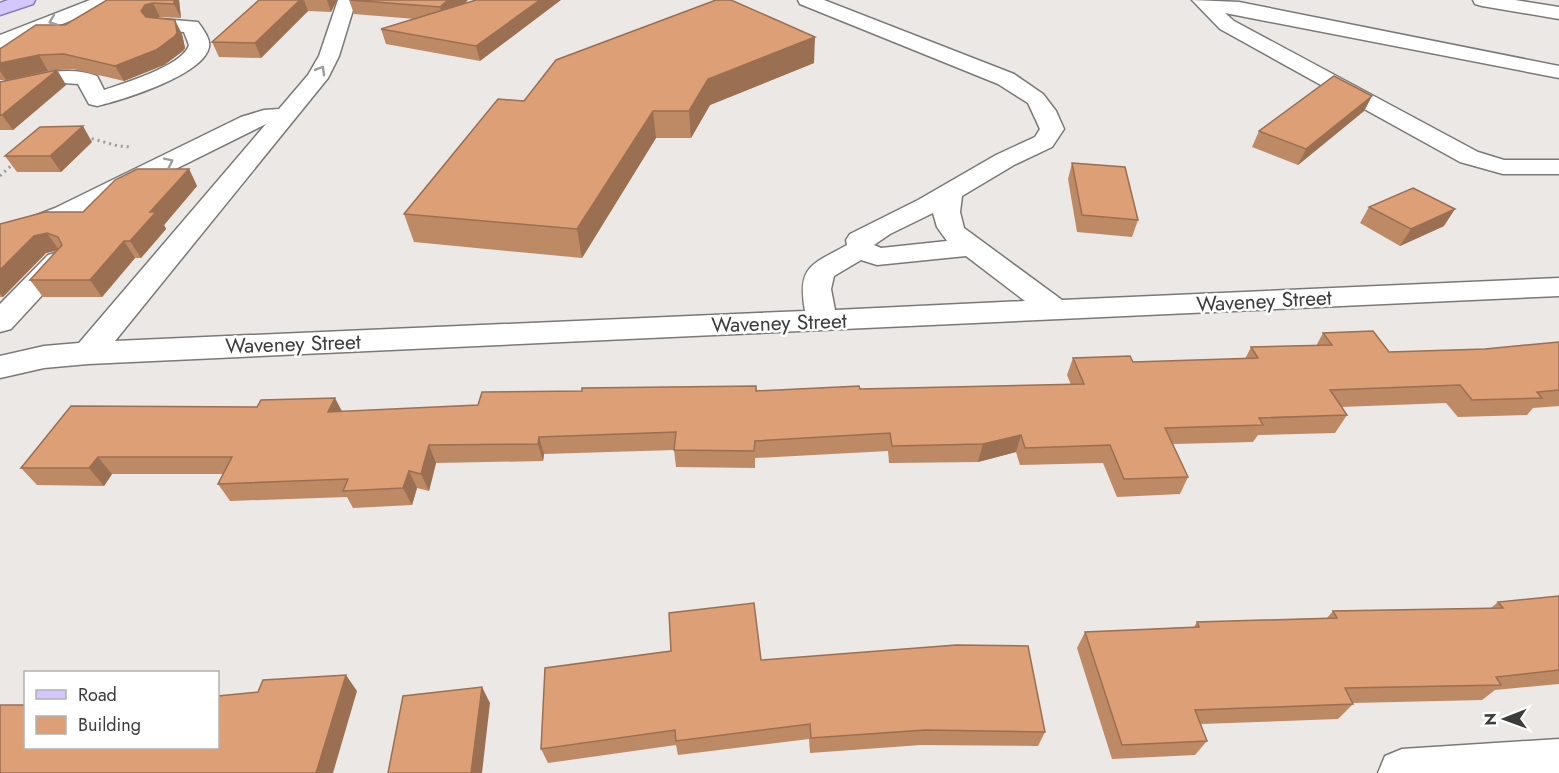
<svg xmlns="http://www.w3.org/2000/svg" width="1559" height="773" viewBox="0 0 1559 773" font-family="Jost,sans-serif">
  <rect width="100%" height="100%" fill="#ebe8e6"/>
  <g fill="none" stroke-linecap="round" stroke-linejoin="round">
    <g stroke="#7b7977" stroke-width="3">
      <g id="minor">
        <polygon points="90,0 116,0 114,4 0,48 0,35"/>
        <path d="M338,0H356L339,56L328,78L115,341L805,311C797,266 811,265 847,245L846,240L850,234L918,200L996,155L1035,137L1040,129L1028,103L998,84L800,4L798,0H824L1014,74L1043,94L1056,111L1064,129L1052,147L1014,165L962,196L960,212L964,228L1062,300L1559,278V296L88,364L44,368L0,378V356L44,346L79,343L266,124L73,220L46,231L0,242V226L27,219L55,208L241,117L264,110L279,109L308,75L319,56ZM933,213L937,227L947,241L881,248L874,245L890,234ZM966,256L1025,301L835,310L831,289L834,276L861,260L877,265Z"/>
        <polygon points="1192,0 1239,2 1559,66 1559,78 1225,13 1234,21 1478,152 1504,160 1559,160 1559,174 1503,174 1460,162 1220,29"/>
        <polygon points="1473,0 1515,0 1559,7 1559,19 1482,6 1475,4"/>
        <path d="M161,19L198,22C202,28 211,39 209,47C204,75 122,100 97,106L89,104L78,84L64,83L0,97V83C31,77 66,64 97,76L104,90C124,83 183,66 189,45L184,32L154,29L151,25L154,21Z"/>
        <polygon points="58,252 68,255 72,261 68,267 11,329 0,332 0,304 48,255"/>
        <polygon points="1559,739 1559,773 1378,773 1385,756 1402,749"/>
      </g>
    </g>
    <g stroke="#8c7dba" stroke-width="3">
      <polygon id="major" points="8,0 35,0 33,4 0,15 0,3"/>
    </g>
    <g stroke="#9d9a99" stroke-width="3" stroke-dasharray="2 4" stroke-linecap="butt">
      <polyline points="86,137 118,146 131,147"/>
      <polyline points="0,176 15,162"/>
    </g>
    <use href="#minor" fill="#fff" fill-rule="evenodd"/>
    <use href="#major" fill="#d3c7fe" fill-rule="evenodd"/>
  </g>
  <g fill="#be8965">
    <polygon points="107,0 179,0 181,18 160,17 157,18 182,34 185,48 183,51 164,65 124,81 73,69 48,71 6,80 0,80 0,49 65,25"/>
    <polygon points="259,0 337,0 331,12 308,11 261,58 219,57 212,42"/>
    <polygon points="349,0 468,0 464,4 476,0 480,61 386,44 381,29 415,19 354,14"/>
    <polygon points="814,63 710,105 691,138 656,138 582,258 414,242 404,214 524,101"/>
    <polygon points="57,70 66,85 13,130 0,130 0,82"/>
    <polygon points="1372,96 1364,111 1298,165 1252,147 1259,131"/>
    <polygon points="92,142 61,172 17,172 5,156"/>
    <polygon points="1072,163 1138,220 1132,237 1077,232 1068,179"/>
    <polygon points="189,169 197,186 164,225 166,229 141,258 135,258 102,297 43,297 30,280 57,250 46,253 3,297 0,297 0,224 83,212"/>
    <polygon points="1369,207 1444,226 1400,246 1360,223"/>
    <polygon points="1323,333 1389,352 1485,349 1559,342 1559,406 1533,408 1527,415 1458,417 1446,403 1341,407 1347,415 1335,433 1258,435 1253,442 1173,444 1188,477 1180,494 1117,497 1103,463 1020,465 1016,452 978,462 889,463 888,451 755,458 755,468 676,467 674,450 544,454 543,461 436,463 429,491 417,488 412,505 353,508 347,497 230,501 218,484 223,474 112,474 104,486 37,485 21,468 342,412 757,391 1071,385 1067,375 1073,358 1133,362 1245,359 1251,347 1316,346"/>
    <polygon points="1559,596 1559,684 1495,690 1482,700 1352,703 1353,704 1338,719 1201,724 1207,741 1195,755 1112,759 1077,648 1085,632 1194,627 1197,622 1327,618 1333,611 1491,608 1498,602"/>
    <polygon points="761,660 1045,732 1038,746 921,745 810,753 809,739 678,755 676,745 548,763 541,749"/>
  </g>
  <g fill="#9b6f52">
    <polygon points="174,0 179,0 181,18 174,4"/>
    <polygon points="300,0 304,0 308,11 261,58 255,43"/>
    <polygon points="327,0 337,0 331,12"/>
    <polygon points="448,0 468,0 444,21 440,7"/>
    <polygon points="540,0 561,0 480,61 476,46"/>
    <polygon points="153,3 160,17 152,20 149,25 141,11 145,5"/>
    <polygon points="175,20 182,34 185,48 183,51 164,65 124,81 115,66"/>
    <polygon points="815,37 814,63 710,105 691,138 689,111 708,79"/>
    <polygon points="39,55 48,71 6,80 0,71 0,63"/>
    <polygon points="57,70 66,85 13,130 2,115"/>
    <polygon points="1372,96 1364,111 1298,165 1306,149"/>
    <polygon points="653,111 656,138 582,258 577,229"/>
    <polygon points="83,126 92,142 61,172 50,156"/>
    <polygon points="189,169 197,186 164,225 166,229 141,258 130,241 150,212"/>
    <polygon points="1455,209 1444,226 1400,246 1411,229"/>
    <polygon points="47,233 59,250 46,253 3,297 0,293 0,270 34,236"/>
    <polygon points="124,241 135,258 102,297 90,280"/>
    <polygon points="335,398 344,415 328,412"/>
    <polygon points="1021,435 1016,452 978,462 983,444"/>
    <polygon points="539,437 544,454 543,461 538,444"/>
    <polygon points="429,445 436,463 429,491 421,474"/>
    <polygon points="98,457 112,474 104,486 89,468"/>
    <polygon points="409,471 417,488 412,505 403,488"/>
    <polygon points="346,675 357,691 333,773 316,773"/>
    <polygon points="482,687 490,703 482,773 471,773"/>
  </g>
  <g fill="#dd9f75" stroke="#9b6f52" stroke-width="1.5">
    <polygon points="107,0 174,0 174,4 153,3 145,5 141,11 146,17 175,20 177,33 175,36 156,50 115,66 64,54 39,55 0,63 0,49 36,25 65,25"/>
    <polygon points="259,0 300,0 255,43 212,42"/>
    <polygon points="350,0 448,0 440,7"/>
    <polygon points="476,0 540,0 476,46 381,29"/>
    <polygon points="716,0 731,0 815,37 708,79 689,111 653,111 577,229 404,214 498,99 524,101 556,60"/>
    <polygon points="57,70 2,115 0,115 0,82"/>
    <polygon points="1334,76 1372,96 1306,149 1259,131"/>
    <polygon points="83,126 50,156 5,156 40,127"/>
    <polygon points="1072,163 1125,167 1138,220 1082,215"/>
    <polygon points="137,169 189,169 150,212 156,212 130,241 124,241 90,280 30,280 62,245 58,237 47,233 34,236 0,270 0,224 45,212 83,212 115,180"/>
    <polygon points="1413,188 1455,209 1411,229 1369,207"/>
    <polygon points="1373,331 1389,352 1485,349 1559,342 1559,390 1537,392 1542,398 1472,400 1460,385 1330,390 1347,415 1259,418 1263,425 1165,428 1188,477 1124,479 1110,445 1025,448 1021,435 983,444 892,446 890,433 755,441 754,451 674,450 676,432 539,437 538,444 429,445 421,474 409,471 403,488 343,491 348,479 218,484 232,457 98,457 89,468 21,468 71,406 257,407 261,400 335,398 328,412 478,405 482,392 582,391 582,388 756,386 756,391 859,386 860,389 1084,384 1073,358 1130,356 1133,362 1258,358 1251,347 1332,345 1323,333"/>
    <polygon points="1559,596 1559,670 1496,677 1501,685 1345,688 1353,704 1195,710 1207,741 1122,745 1085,632 1199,627 1197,622 1337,618 1333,611 1503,608 1498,602"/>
    <polygon points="754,603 761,660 956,645 1028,646 1045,732 925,730 811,738 810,724 676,741 675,730 541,749 545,668 671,651 669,613"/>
    <polygon points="346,675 316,773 0,773 0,705 26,705 26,747 218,747 218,696 258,692 263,680"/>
    <polygon points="482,687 471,773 388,773 403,696"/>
  </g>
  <defs><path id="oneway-chevron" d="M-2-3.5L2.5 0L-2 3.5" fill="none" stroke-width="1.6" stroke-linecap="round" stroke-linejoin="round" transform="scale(1.5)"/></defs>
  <g stroke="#9e9d9d">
    <use href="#oneway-chevron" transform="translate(53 21) rotate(159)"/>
    <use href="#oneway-chevron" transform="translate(321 70) rotate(-60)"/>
    <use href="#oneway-chevron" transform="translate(169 162) rotate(-26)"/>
  </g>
  <g text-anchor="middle" stroke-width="5" stroke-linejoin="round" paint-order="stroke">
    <g font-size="21" fill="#3d3b3b" stroke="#fff">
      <text transform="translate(1264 301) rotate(-3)" y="7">Waveney Street</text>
      <text transform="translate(779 323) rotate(-2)" y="7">Waveney Street</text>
      <text transform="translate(293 344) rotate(-2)" y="7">Waveney Street</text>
    </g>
  </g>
  <rect x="24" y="671" width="195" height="78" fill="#ffffff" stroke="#b1b1b1" stroke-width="1.5"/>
  <rect x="36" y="690" width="30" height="9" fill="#d3c7fe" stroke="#b1b1b1" stroke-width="1.5"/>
  <text x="78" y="701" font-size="18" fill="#3d3b3b">Road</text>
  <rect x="36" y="716" width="30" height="18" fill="#dd9f75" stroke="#b1b1b1" stroke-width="1.5"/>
  <text x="78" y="731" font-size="18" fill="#3d3b3b">Building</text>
  <g transform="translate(1505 719) rotate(269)" stroke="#ffffff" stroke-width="4.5" paint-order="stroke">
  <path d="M0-4.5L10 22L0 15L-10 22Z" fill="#3d3b3b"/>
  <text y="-9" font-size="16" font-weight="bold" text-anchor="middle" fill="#3d3b3b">N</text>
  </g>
</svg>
